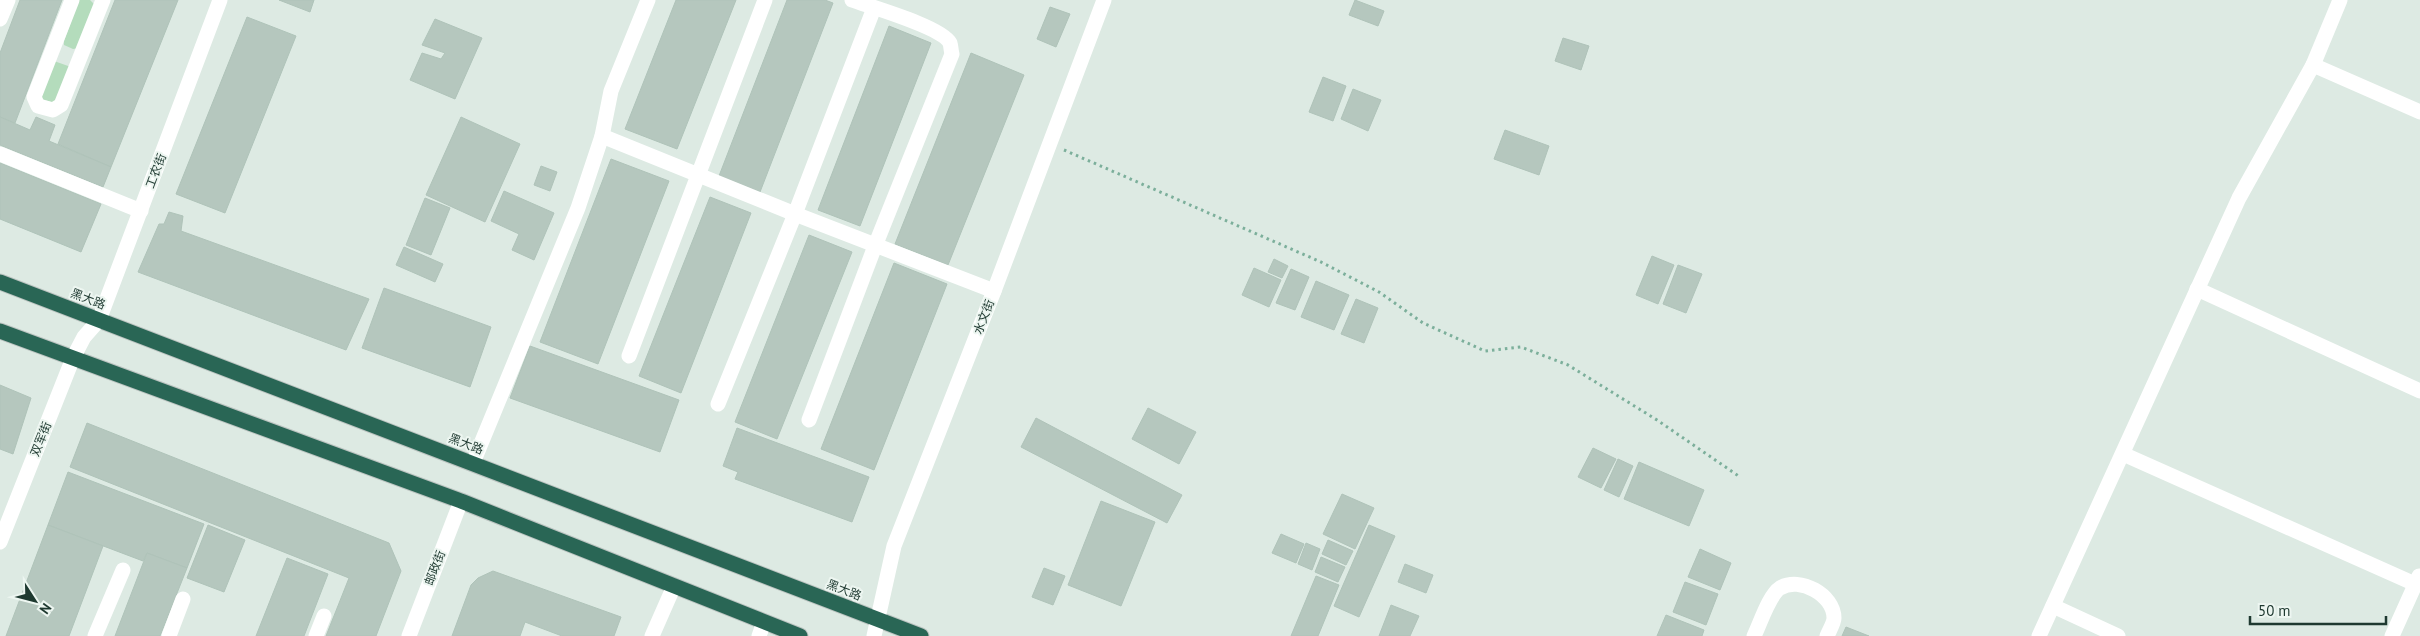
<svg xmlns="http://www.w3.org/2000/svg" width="2420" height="636" viewBox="0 0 2420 636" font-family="'PT Sans','Noto Sans SC',sans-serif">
  <rect width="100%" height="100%" fill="#ddeae3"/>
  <g fill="#b4dcbc">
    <polygon points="79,0 90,0 96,6 79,48 73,49 64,45 64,41"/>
    <polygon points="54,61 71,67 57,104 39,98"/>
  </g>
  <g fill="#b5c7be" stroke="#afc3b9">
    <polygon points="20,0 62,0 15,123 0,117 0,53"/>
    <polygon points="115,0 178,0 111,167 58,144"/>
    <polygon points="279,0 314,0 310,12"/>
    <polygon points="676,0 736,0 677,149 625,129"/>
    <polygon points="787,0 825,0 833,3 760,192 719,176"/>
    <polygon points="1355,0 1384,11 1378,26 1349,15"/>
    <polygon points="1050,7 1070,14 1056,47 1037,39"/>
    <polygon points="247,17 296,36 225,213 176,194"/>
    <polygon points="435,19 482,38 455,99 410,80 422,53 441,59 445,53 422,45"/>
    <polygon points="889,26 931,43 860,226 818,210"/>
    <polygon points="1563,38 1589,46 1581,70 1555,61"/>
    <polygon points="971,53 1024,75 948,265 895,244"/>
    <polygon points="1323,77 1346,86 1333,121 1309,112"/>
    <polygon points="1353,89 1381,100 1368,131 1341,119"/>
    <polygon points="0,117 30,130 36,117 55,125 49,141 111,167 103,187 0,145"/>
    <polygon points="461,117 520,144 485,222 426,195"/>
    <polygon points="1505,130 1549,146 1539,175 1494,159"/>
    <polygon points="611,159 669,181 598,364 540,342"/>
    <polygon points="0,163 101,204 81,252 0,219"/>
    <polygon points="541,166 557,172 550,191 534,185"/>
    <polygon points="504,191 554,213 534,260 512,250 519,234 491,221"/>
    <polygon points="710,197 751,213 681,393 639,376"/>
    <polygon points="425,198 450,208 431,255 406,245"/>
    <polygon points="169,212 183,216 181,231 369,299 346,350 138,272 159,224 164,224"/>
    <polygon points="809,235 852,252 777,439 735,422"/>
    <polygon points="404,247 443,264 435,282 396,265"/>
    <polygon points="1652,256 1674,265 1658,304 1636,295"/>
    <polygon points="1274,259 1288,266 1282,278 1268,272"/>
    <polygon points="894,263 947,284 874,470 821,449"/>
    <polygon points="1678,265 1702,274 1686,313 1663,304"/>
    <polygon points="1254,268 1281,280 1269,307 1242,295"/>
    <polygon points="1291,269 1309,277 1295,310 1276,303"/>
    <polygon points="1316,281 1349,295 1334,330 1301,317"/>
    <polygon points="384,288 491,327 470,387 362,348"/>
    <polygon points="1356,299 1378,308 1364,343 1341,334"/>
    <polygon points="530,346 679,400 660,452 510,398"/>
    <polygon points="0,385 31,398 13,454 0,449"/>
    <polygon points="1148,408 1196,432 1179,464 1132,439"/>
    <polygon points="1036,418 1182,495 1167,523 1021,447"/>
    <polygon points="87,423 389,543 401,571 376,636 326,636 349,578 70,467"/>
    <polygon points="737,428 869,477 852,522 735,479 738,472 723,466"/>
    <polygon points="1593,448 1616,459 1601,488 1578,477"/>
    <polygon points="1618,459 1633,466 1619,497 1604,490"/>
    <polygon points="1639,462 1704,490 1689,526 1624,499"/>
    <polygon points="68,472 204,524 187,568 147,553 143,561 48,525"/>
    <polygon points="1342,494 1374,508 1355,549 1323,534"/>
    <polygon points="1101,501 1155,522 1121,606 1068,585"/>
    <polygon points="48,525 103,546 69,636 6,636"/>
    <polygon points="208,525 245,540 224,592 187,578"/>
    <polygon points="1369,525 1395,536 1359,617 1334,606"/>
    <polygon points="1281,534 1304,544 1296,563 1272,553"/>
    <polygon points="1328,540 1353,551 1346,565 1322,554"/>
    <polygon points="1306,543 1320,549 1312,570 1298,564"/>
    <polygon points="1700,549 1731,563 1720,590 1688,577"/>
    <polygon points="147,553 187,568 160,636 115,636"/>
    <polygon points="1321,557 1345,567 1338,582 1315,572"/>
    <polygon points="287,558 328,574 304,636 256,636"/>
    <polygon points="1405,564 1433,575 1426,593 1398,582"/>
    <polygon points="1044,568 1065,576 1053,605 1032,597"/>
    <polygon points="493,571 621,617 614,636 562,636 525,622 520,636 452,636 471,585 478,578"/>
    <polygon points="1316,576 1339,585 1318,636 1291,636"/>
    <polygon points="1685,582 1718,594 1706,625 1673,612"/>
    <polygon points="1391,605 1419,616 1410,636 1379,636"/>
    <polygon points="1666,615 1704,630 1702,636 1657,636"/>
    <polygon points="1846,627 1869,636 1842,636"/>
  </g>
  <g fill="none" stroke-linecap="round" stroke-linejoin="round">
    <g stroke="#bcc4c1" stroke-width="17">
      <g id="highway">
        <polyline points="0,282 921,636"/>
        <polyline points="0,331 461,501 800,636"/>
      </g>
    </g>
    <polyline stroke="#7caf9b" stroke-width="3" stroke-dasharray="2.5 4" stroke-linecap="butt" points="1064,150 1321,262 1379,292 1423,323 1485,351 1521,347 1568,365 1657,420 1740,477"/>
    <g stroke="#fff" stroke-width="15">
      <polyline points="72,0 34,97 38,106 53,110 61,105 103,0"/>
      <polyline points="0,19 8,0"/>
      <polyline points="2313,65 2340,0"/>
      <polyline points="602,136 795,214 994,291"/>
      <polyline points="0,154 141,211"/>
      <polyline points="2197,289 2420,391"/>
      <polyline points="629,356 765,0"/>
      <polyline points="718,404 795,214 874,8"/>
      <path d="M809,420L875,246L952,54C951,51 951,46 950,43C942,27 871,7 852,0"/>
      <polyline points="2123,454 2415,584"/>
      <polyline points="473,463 578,208 602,136 611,91 648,0"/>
      <polyline points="0,542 73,358 84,337 99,320 220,0"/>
      <polyline points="2053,606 2118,636"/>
      <polyline points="95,636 123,570"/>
      <polyline points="169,636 183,599"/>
      <polyline points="316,636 324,616"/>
      <polyline points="409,636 461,501"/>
      <polyline points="652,636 674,586"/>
      <polyline points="759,636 764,622"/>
      <polyline points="874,636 894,546 994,291 1104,0"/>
      <path d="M1754,636C1760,624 1769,595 1780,588C1800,576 1834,595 1834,618C1834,623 1829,631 1827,636"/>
      <polyline points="2039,636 2239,198 2313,65 2420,112"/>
      <polyline points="2392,636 2419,576"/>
    </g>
    <use href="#highway" stroke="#296655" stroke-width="15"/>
  </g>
  <g text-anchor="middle" stroke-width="4" stroke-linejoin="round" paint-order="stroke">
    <g font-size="12" fill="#1e3930" stroke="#edf6f1">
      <text transform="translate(156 171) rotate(-69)" y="4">工农街</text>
      <text transform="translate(88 299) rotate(21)" y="4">黑大路</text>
      <text transform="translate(984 317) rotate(-69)" y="4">水文街</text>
      <text transform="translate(41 439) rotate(-68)" y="4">双军街</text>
      <text transform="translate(466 444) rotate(21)" y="4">黑大路</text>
      <text transform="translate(435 568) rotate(-69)" y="4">邮政街</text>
      <text transform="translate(844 590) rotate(21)" y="4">黑大路</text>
    </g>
  </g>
  <g transform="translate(35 601) rotate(126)" stroke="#edf6f1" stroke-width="4" paint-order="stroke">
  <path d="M0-4L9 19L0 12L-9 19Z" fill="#1e3930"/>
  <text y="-8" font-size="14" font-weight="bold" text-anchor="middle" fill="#1e3930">N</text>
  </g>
  <path d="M2250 616v8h136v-8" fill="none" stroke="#1e3930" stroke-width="2.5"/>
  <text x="2258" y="616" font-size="15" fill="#1e3930" stroke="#edf6f1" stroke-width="4" paint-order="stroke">50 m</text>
</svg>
